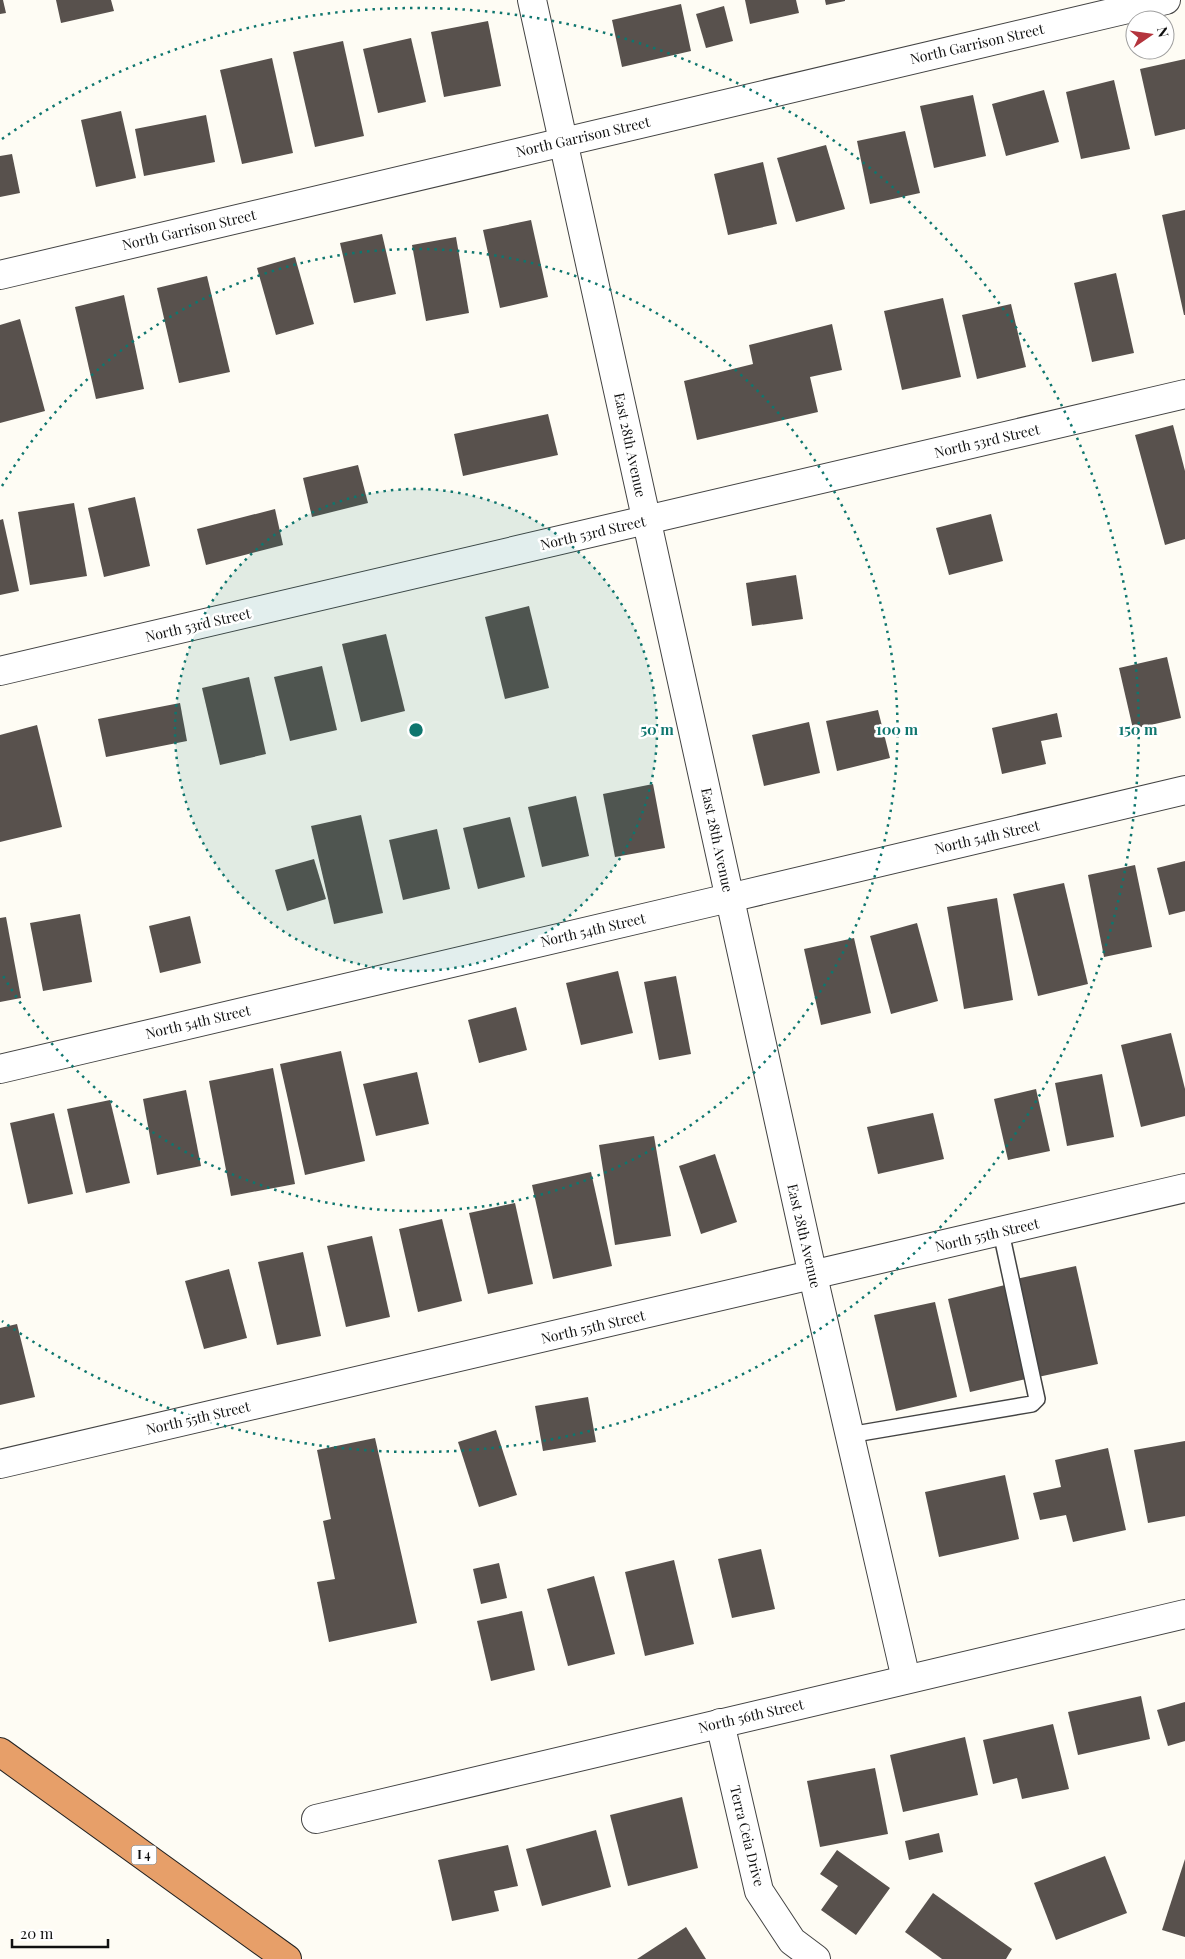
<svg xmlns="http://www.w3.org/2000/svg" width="1185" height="1959" viewBox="0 0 1185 1959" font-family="'Playfair Display',serif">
  <rect width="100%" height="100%" fill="#fefcf4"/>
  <g fill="#58514d">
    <polygon points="0,0 3,0 6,13 0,14"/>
    <polygon points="56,0 111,0 114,11 61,23"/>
    <polygon points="745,0 796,0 799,13 750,24"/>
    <polygon points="825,0 845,0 845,1 826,5"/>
    <polygon points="681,4 691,51 622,67 612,20"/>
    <polygon points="724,6 733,41 706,48 696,14"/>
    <polygon points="488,21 501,86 444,97 431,32"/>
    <polygon points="411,38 426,102 378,113 363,49"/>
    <polygon points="343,41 364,136 315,147 293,52"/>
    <polygon points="272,58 293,153 242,164 220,70"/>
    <polygon points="1185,59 1185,129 1155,136 1140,69"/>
    <polygon points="1114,80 1130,149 1081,159 1066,92"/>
    <polygon points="1044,90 1059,142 1006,156 992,104"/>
    <polygon points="973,95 986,156 934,168 920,106"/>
    <polygon points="121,111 136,178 96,187 81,120"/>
    <polygon points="206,115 215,162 144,176 135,129"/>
    <polygon points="905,131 920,193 870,204 857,141"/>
    <polygon points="826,145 845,209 796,222 777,158"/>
    <polygon points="12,154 20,193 0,197 0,156"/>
    <polygon points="763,162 777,224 728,235 714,174"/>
    <polygon points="1185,210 1185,315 1184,315 1162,215"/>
    <polygon points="531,220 548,297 500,308 483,230"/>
    <polygon points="382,234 396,294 354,303 340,243"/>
    <polygon points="456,237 469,313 426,321 412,245"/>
    <polygon points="295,257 314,324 276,335 257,268"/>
    <polygon points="1116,273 1134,353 1092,362 1074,283"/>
    <polygon points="207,276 230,372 179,383 157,288"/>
    <polygon points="124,295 144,389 96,399 75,307"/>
    <polygon points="943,298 961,377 902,390 884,311"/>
    <polygon points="1011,304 1026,367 977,379 962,315"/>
    <polygon points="20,319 45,411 0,423 0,325"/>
    <polygon points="832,324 842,370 810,377 818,412 697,440 684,381 753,364 749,345"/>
    <polygon points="548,414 558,455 463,476 454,434"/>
    <polygon points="1173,425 1185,471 1185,539 1165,545 1135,435"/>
    <polygon points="358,465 368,503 312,517 303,478"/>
    <polygon points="135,497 150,566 104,577 88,508"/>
    <polygon points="74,503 87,576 30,585 18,512"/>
    <polygon points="275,509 283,545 206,565 197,529"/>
    <polygon points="991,514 1003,561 949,575 936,528"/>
    <polygon points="3,519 19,591 0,595 0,520"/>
    <polygon points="796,575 803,619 752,626 746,583"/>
    <polygon points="529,606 549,688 505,699 485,617"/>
    <polygon points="386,634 405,711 361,722 342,644"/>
    <polygon points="1167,657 1181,718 1133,729 1119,668"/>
    <polygon points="322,666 337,730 290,741 274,677"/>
    <polygon points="249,677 266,754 220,765 202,688"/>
    <polygon points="180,703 187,741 106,757 98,719"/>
    <polygon points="878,710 890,758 837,771 826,721"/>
    <polygon points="1057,713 1062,737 1041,741 1046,764 1002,774 992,728"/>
    <polygon points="809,722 820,773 764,786 752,735"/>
    <polygon points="37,725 62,827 0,842 0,735"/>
    <polygon points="653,784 665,848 615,857 603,794"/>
    <polygon points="576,796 589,856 542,867 528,807"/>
    <polygon points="361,815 383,913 334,924 311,826"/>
    <polygon points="510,817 525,877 478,889 463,828"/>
    <polygon points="437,829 450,889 403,900 389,840"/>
    <polygon points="314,859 326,899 287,911 275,870"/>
    <polygon points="1185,861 1185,911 1169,915 1157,868"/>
    <polygon points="1135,865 1152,947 1104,957 1088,875"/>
    <polygon points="1064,883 1088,984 1038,996 1013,894"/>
    <polygon points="997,898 1013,1000 964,1009 947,907"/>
    <polygon points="80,914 92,982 43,991 30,923"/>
    <polygon points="190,916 201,963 160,973 149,926"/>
    <polygon points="6,917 21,998 0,1002 0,918"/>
    <polygon points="917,923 938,1001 891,1014 870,936"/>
    <polygon points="854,938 871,1013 821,1025 804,949"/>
    <polygon points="618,971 633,1033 581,1045 566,983"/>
    <polygon points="676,976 691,1054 659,1060 644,982"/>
    <polygon points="516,1007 527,1050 479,1063 468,1020"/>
    <polygon points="1171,1033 1185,1089 1185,1116 1141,1127 1121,1045"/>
    <polygon points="341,1051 365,1161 305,1175 280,1064"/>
    <polygon points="273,1068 295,1184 231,1196 209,1081"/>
    <polygon points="417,1072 429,1124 376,1136 363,1084"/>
    <polygon points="1102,1074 1114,1137 1067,1146 1055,1083"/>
    <polygon points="1036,1089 1050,1151 1008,1160 994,1099"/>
    <polygon points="186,1090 201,1166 157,1175 143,1099"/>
    <polygon points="110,1100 130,1183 86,1193 67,1109"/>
    <polygon points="54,1113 73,1194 28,1204 10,1123"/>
    <polygon points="933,1113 944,1159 878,1174 867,1127"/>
    <polygon points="654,1136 671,1236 615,1245 599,1145"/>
    <polygon points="715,1154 737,1222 701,1234 679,1166"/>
    <polygon points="591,1172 612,1266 553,1279 532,1185"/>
    <polygon points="515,1203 533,1284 488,1294 469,1213"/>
    <polygon points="442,1219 462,1301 418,1312 399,1229"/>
    <polygon points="372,1236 390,1317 346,1327 327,1246"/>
    <polygon points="303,1252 321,1336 277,1345 258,1262"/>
    <polygon points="1076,1266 1098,1364 1038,1377 1016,1279"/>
    <polygon points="229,1269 247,1338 204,1349 185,1281"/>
    <polygon points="1005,1285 1026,1379 970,1392 948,1299"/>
    <polygon points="935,1302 957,1397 896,1411 874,1315"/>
    <polygon points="17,1324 35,1397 0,1405 0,1328"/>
    <polygon points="588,1397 596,1442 543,1451 535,1406"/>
    <polygon points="496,1430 517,1495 479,1507 458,1442"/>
    <polygon points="375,1438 417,1623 329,1642 317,1582 335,1579 323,1521 331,1519 317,1450"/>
    <polygon points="1185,1441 1185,1516 1148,1523 1134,1450"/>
    <polygon points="1108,1448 1126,1530 1073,1542 1066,1515 1040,1520 1033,1493 1061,1487 1055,1460"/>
    <polygon points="1005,1475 1019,1539 939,1557 925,1492"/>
    <polygon points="761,1549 775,1609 732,1618 718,1559"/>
    <polygon points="674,1560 694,1644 645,1656 625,1572"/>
    <polygon points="499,1563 507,1598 481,1604 473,1569"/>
    <polygon points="594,1576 615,1654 568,1666 547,1589"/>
    <polygon points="522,1611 535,1670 491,1681 477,1621"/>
    <polygon points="1141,1696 1150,1739 1078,1755 1068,1712"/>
    <polygon points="1185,1702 1185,1741 1168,1746 1157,1710"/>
    <polygon points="1053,1724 1069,1789 1022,1799 1017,1778 993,1784 983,1740"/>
    <polygon points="965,1737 978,1795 903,1812 890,1755"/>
    <polygon points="875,1768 888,1834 820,1847 807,1781"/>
    <polygon points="682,1797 698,1868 628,1886 610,1815"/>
    <polygon points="596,1830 611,1887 542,1906 526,1849"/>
    <polygon points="939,1833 943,1852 909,1860 905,1841"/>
    <polygon points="508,1845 518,1886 494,1891 499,1911 452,1921 438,1860"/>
    <polygon points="837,1850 890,1888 856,1935 821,1910 838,1886 820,1874"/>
    <polygon points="1105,1856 1127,1913 1056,1940 1034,1883"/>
    <polygon points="1185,1859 1185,1937 1162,1930"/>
    <polygon points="933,1893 1012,1949 1006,1959 942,1959 905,1932"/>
    <polygon points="686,1927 706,1959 637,1959"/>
  </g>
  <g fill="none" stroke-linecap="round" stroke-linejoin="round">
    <g stroke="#434343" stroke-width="18">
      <polyline id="service" points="849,1435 1032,1404 1037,1399 1001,1232"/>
    </g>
    <g stroke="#434343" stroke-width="30">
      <g id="minor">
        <polyline points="532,0 813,1276 906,1679"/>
        <polyline points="0,275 1166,0"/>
        <polyline points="0,671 1185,394"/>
        <polyline points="0,1069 729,898 1185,790"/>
        <polyline points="0,1464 1185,1188"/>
        <polyline points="720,1723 759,1891 792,1941 816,1959"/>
        <polyline points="316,1819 1185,1614"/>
      </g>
    </g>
    <g stroke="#212121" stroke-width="30">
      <polyline id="motorway" points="0,1752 287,1959"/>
    </g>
    <use href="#service" stroke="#fff" stroke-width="15"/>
    <use href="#minor" stroke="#fff" stroke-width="28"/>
    <use href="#motorway" stroke="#e79f69" stroke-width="28"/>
  </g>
  <circle cx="416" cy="730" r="241" fill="#0f766e" fill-opacity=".12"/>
  <g fill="none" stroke="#0f766e" stroke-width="2.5" stroke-dasharray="2.5 5">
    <circle cx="416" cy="730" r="241"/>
    <path d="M2 486A481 481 0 1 1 2 974"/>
    <path d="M2 139A722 722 0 1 1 2 1321"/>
  </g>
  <g text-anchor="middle" stroke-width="5" stroke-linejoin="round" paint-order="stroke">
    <rect fill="#fff" stroke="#585858" stroke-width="1" x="131.5" y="1845.5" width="25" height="19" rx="4"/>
    <g font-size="12" font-weight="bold" fill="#101010">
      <text x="144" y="1859">I 4</text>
    </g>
    <g font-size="14" fill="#101010" stroke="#fff">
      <text transform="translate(977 44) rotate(-13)" y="5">North Garrison Street</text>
      <text transform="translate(583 137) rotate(-13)" y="5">North Garrison Street</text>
      <text transform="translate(189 230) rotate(-13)" y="5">North Garrison Street</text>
      <text transform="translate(987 441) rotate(-13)" y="5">North 53rd Street</text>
      <text transform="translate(630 445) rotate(78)" y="5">East 28th Avenue</text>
      <text transform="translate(593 533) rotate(-13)" y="5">North 53rd Street</text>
      <text transform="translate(198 625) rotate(-13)" y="5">North 53rd Street</text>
      <text transform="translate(987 837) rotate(-13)" y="5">North 54th Street</text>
      <text transform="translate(717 840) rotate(78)" y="5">East 28th Avenue</text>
      <text transform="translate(593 930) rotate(-13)" y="5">North 54th Street</text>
      <text transform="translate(198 1022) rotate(-13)" y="5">North 54th Street</text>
      <text transform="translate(987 1235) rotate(-13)" y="5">North 55th Street</text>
      <text transform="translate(804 1236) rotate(77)" y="5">East 28th Avenue</text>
      <text transform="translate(593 1327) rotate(-13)" y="5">North 55th Street</text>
      <text transform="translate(198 1418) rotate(-13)" y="5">North 55th Street</text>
      <text transform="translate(751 1716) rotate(-13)" y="5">North 56th Street</text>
      <text transform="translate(747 1836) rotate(76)" y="5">Terra Ceia Drive</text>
    </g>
  </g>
  <circle cx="416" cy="730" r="8" fill="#0f766e" stroke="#fff" stroke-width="2.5"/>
  <g font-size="15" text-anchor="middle" font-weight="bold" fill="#0f766e" stroke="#fff" stroke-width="5" stroke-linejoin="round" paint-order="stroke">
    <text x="657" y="735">50 m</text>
    <text x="897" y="735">100 m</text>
    <text x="1138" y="735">150 m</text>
  </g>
  <g transform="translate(1150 35) rotate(77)"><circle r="24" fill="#ffffff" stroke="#9f9f9f"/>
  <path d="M0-4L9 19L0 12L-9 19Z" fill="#b4343d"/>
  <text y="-8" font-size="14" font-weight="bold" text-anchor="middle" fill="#101010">N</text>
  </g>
  <path d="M12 1939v8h96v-8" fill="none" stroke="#101010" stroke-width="2.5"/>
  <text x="20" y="1939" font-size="15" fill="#101010" stroke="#ffffff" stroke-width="4" paint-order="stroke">20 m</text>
</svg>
